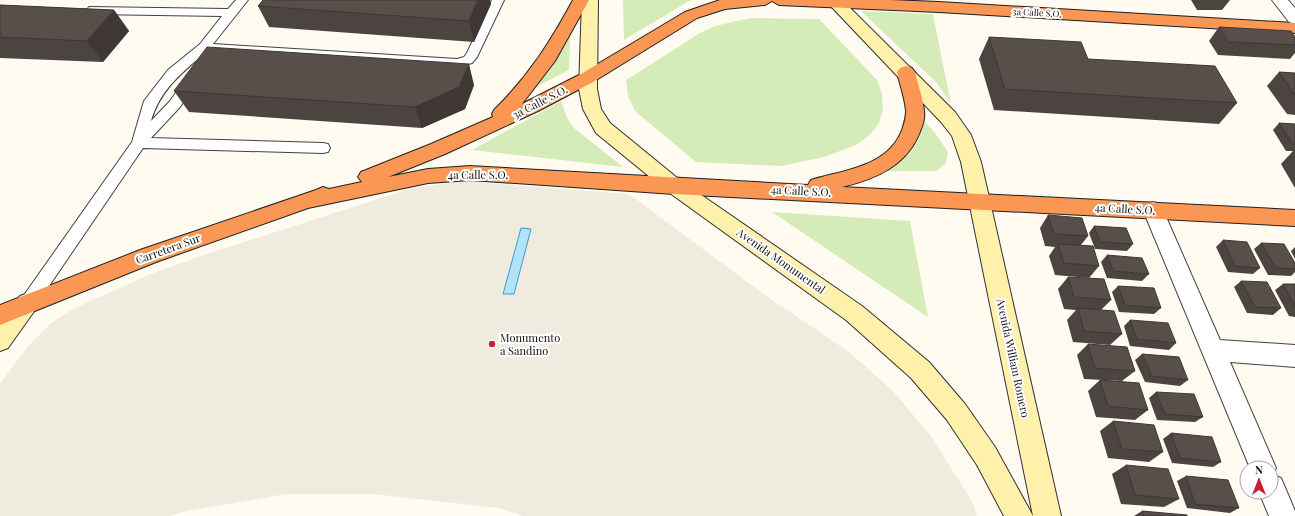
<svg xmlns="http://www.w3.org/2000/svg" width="1295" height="516" viewBox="0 0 1295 516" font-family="'Playfair Display',serif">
  <rect width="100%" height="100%" fill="#fffbf1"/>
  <g fill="#d6ecb8">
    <polygon points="623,0 691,0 624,40"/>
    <polygon points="861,11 933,14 951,104 936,82"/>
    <polygon points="750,18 819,19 877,80 882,94 883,110 879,123 869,136 856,145 824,157 781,166 696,162 635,111 628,96 626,80 700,33 715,26"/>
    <polygon points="570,36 569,70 530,90 558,57"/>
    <polygon points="561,101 567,118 574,128 623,167 472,150"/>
    <path d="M921,117L935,133L948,152L946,163L936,171H883C905,163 926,142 921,117Z"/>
    <polygon points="772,212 910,221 928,317"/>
  </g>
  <polygon fill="#f0ebdf" points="461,181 629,194 762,293 849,352 892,390 930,435 972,501 977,516 523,516 499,508 373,494 286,494 187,511 169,516 0,516 0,384 28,346 50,324 73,309 151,274 201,256 409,189"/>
  <polygon fill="#b3e3f9" stroke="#369dd3" points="521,228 531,229 514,294 503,294"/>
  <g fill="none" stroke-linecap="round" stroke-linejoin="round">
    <g stroke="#424242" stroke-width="2">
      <path id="lane" d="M236,0H248L213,44L457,59L464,57L467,53L492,0H504L477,57L472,63L457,67L207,51C183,72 160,89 151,121L170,101L187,77H197L198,80L180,107L151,138L323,143L328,144L330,148L328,152L323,153L143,148L34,308L28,310L22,308L20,303L22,298L132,142L144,101L168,70L200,44L222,16L93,14L89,13L87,10L89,7L228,9Z"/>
    </g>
    <g stroke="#424242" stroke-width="2">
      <g id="street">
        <polygon points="1272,0 1288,0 1295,8 1295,24 1289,22"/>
        <polygon points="1153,202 1160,204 1163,210 1220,340 1295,345 1295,367 1230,362 1276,468 1273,475 1281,478 1295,511 1295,516 1269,516 1259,492 1271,492 1271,468 1250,468 1143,210 1146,204"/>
      </g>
    </g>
    <g stroke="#313131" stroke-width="2">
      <g id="secondary">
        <polygon points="582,0 598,0 597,89 601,109 610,123 681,181 862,306 929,362 965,404 995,447 1033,516 1004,516 977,465 947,420 911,378 846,320 667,191 596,133 583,109 579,89"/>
        <polygon points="825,0 842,0 955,112 971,135 981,162 1061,516 1033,516 961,162 952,136 941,122"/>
        <polygon points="28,293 36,296 40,303 8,348 0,351 0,322 20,296"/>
      </g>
    </g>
    <g stroke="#202020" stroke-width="2">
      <path id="highway" d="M573,0H589L555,61L522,104L581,74L685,12L720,0H890L939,2L1295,23V33L939,12L779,5L772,1L765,5L725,9L697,18L593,82L538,111L445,154L388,177L428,169L470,166L808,185L811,180C843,170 888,167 902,130C904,124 906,118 906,111C905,98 900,85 897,72L900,68L906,66L912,68L915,72C918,85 923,98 924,111C925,117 923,124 921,129C909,165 876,179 842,187L1295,210V226L674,194L470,180L428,183L308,208L156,262L0,325V305L140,250L316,190L323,187L329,189L362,182L358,177L361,172L431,144L493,117L492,114L494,110C528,77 551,41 573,0Z"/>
    </g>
    <use href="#lane" fill="#fff" fill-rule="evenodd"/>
    <use href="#street" fill="#fff" fill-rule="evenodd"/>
    <use href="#secondary" fill="#fff1ac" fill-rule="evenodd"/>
    <use href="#highway" fill="#fa9754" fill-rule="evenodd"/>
  </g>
  <g fill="#4c4440">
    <polygon points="1191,0 1230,0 1222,10 1197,10"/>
    <polygon points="491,4 474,42 269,27 258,6"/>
    <polygon points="0,5 114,10 129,31 103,62 0,58"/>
    <polygon points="1219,27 1295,37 1295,53 1290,59 1218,55 1209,41"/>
    <polygon points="989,37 1088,59 1237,103 1219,124 994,110 979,59"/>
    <polygon points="1279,72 1295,73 1295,115 1287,114 1267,86"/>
    <polygon points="474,85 465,109 422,128 189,112 174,91"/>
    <polygon points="1279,123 1295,124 1295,188 1281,164 1293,151 1286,151 1273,130"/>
    <polygon points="1048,215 1088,236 1081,245 1099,266 1089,278 1055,275 1049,256 1055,247 1045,246 1040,228"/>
    <polygon points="1094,226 1133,244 1127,251 1095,249 1089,233"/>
    <polygon points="1223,240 1260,268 1253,274 1228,272 1216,247"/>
    <polygon points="1261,243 1295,263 1295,272 1291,276 1268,275 1254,249"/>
    <polygon points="1295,247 1295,259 1291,251"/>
    <polygon points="1107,255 1149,274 1142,281 1107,278 1101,262"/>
    <polygon points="1068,277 1111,300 1101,310 1122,334 1110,345 1073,342 1067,320 1076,310 1064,309 1058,289"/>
    <polygon points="1241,281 1281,308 1273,315 1247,313 1234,287"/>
    <polygon points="1283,284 1295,284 1295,317 1289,316 1275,290"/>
    <polygon points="1118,286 1161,308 1154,314 1119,312 1112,292"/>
    <polygon points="1130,320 1176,343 1169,350 1130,346 1124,326"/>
    <polygon points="1088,344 1135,371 1122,381 1084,379 1077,355"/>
    <polygon points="1142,354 1188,380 1180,386 1145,382 1135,360"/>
    <polygon points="1100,380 1148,410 1135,420 1096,417 1088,391"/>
    <polygon points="1156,392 1203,417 1195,422 1157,420 1149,398"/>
    <polygon points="1113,421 1163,452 1149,462 1108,458 1100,431"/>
    <polygon points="1171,433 1221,462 1213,467 1172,463 1163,439"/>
    <polygon points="1126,465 1179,499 1164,507 1121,504 1112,474"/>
    <polygon points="1186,476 1239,508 1230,513 1187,508 1177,481"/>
    <polygon points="1142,511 1187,516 1134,516"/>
  </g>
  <g fill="#3e3734">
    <polygon points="478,0 490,0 491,4 474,42 469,21"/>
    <polygon points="114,10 129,31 103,62 87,41"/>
    <polygon points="469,64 474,85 465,109 422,128 415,107"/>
  </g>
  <g fill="#584f4b" stroke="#3e3734">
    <polygon points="263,0 478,0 469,21 258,6"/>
    <polygon points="0,5 114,10 87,41 0,37"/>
    <polygon points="1219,27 1291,31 1295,37 1295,45 1228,42"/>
    <polygon points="989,37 1081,42 1088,59 1215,66 1237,103 1005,89"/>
    <polygon points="207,47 469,64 459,87 415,107 174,91"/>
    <polygon points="1279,72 1295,73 1295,95"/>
    <polygon points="1279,123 1295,124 1295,144 1293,144"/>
    <polygon points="1048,215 1082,218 1088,236 1054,234"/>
    <polygon points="1094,226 1126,228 1133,244 1100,242"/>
    <polygon points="1223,240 1247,242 1260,268 1235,266"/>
    <polygon points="1261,243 1284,244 1295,263 1295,269 1276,268"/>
    <polygon points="1058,244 1093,246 1099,266 1064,263"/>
    <polygon points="1107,255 1142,258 1149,274 1113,271"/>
    <polygon points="1068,277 1104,279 1111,300 1074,297"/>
    <polygon points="1241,281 1267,282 1281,308 1255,307"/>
    <polygon points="1283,284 1295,284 1295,306"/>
    <polygon points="1118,286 1154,288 1161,308 1125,305"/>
    <polygon points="1078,308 1114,311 1122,334 1084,331"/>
    <polygon points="1130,320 1168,323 1176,343 1137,339"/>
    <polygon points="1088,344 1127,347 1135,371 1095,368"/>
    <polygon points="1142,354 1179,357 1188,380 1152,376"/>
    <polygon points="1100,380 1139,383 1148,410 1108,406"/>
    <polygon points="1156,392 1194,394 1203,417 1165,414"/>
    <polygon points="1113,421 1154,425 1163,452 1122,449"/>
    <polygon points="1171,433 1212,437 1221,462 1180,458"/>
    <polygon points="1126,465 1168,469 1179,499 1135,495"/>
    <polygon points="1186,476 1228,480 1239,508 1195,504"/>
    <polygon points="1142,511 1187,515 1187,516 1144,516"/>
  </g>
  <circle fill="#c62031" stroke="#fff" stroke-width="1.5" cx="492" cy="344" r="4"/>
  <g text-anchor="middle" stroke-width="4" stroke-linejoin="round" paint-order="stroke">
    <g font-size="9" fill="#0f0f0f" stroke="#fff">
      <text transform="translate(1037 13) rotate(3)" y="3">3a Calle S.O.</text>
    </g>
    <g font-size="11" fill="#0f0f0f" stroke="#fff">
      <text transform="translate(540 102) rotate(-27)" y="4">3a Calle S.O.</text>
      <text x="478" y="179">4a Calle S.O.</text>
      <text transform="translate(801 191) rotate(3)" y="4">4a Calle S.O.</text>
      <text transform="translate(1125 209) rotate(3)" y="4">4a Calle S.O.</text>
      <text transform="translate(168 249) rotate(-20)" y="4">Carretera Sur</text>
      <text transform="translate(781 261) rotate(35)" y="4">Avenida Monumental</text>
      <text transform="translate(1013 358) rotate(78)" y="4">Avenida William Romero</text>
    </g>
    <g font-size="11" fill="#0f0f0f" stroke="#fff" text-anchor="start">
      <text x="500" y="342">Monumento<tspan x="500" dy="13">a Sandino</tspan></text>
    </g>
  </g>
  <g transform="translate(1259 480)"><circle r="19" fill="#ffffff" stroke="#9f9f9f"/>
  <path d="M0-3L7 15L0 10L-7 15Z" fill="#c62031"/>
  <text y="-6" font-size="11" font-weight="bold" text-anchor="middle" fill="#0f0f0f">N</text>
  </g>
</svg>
